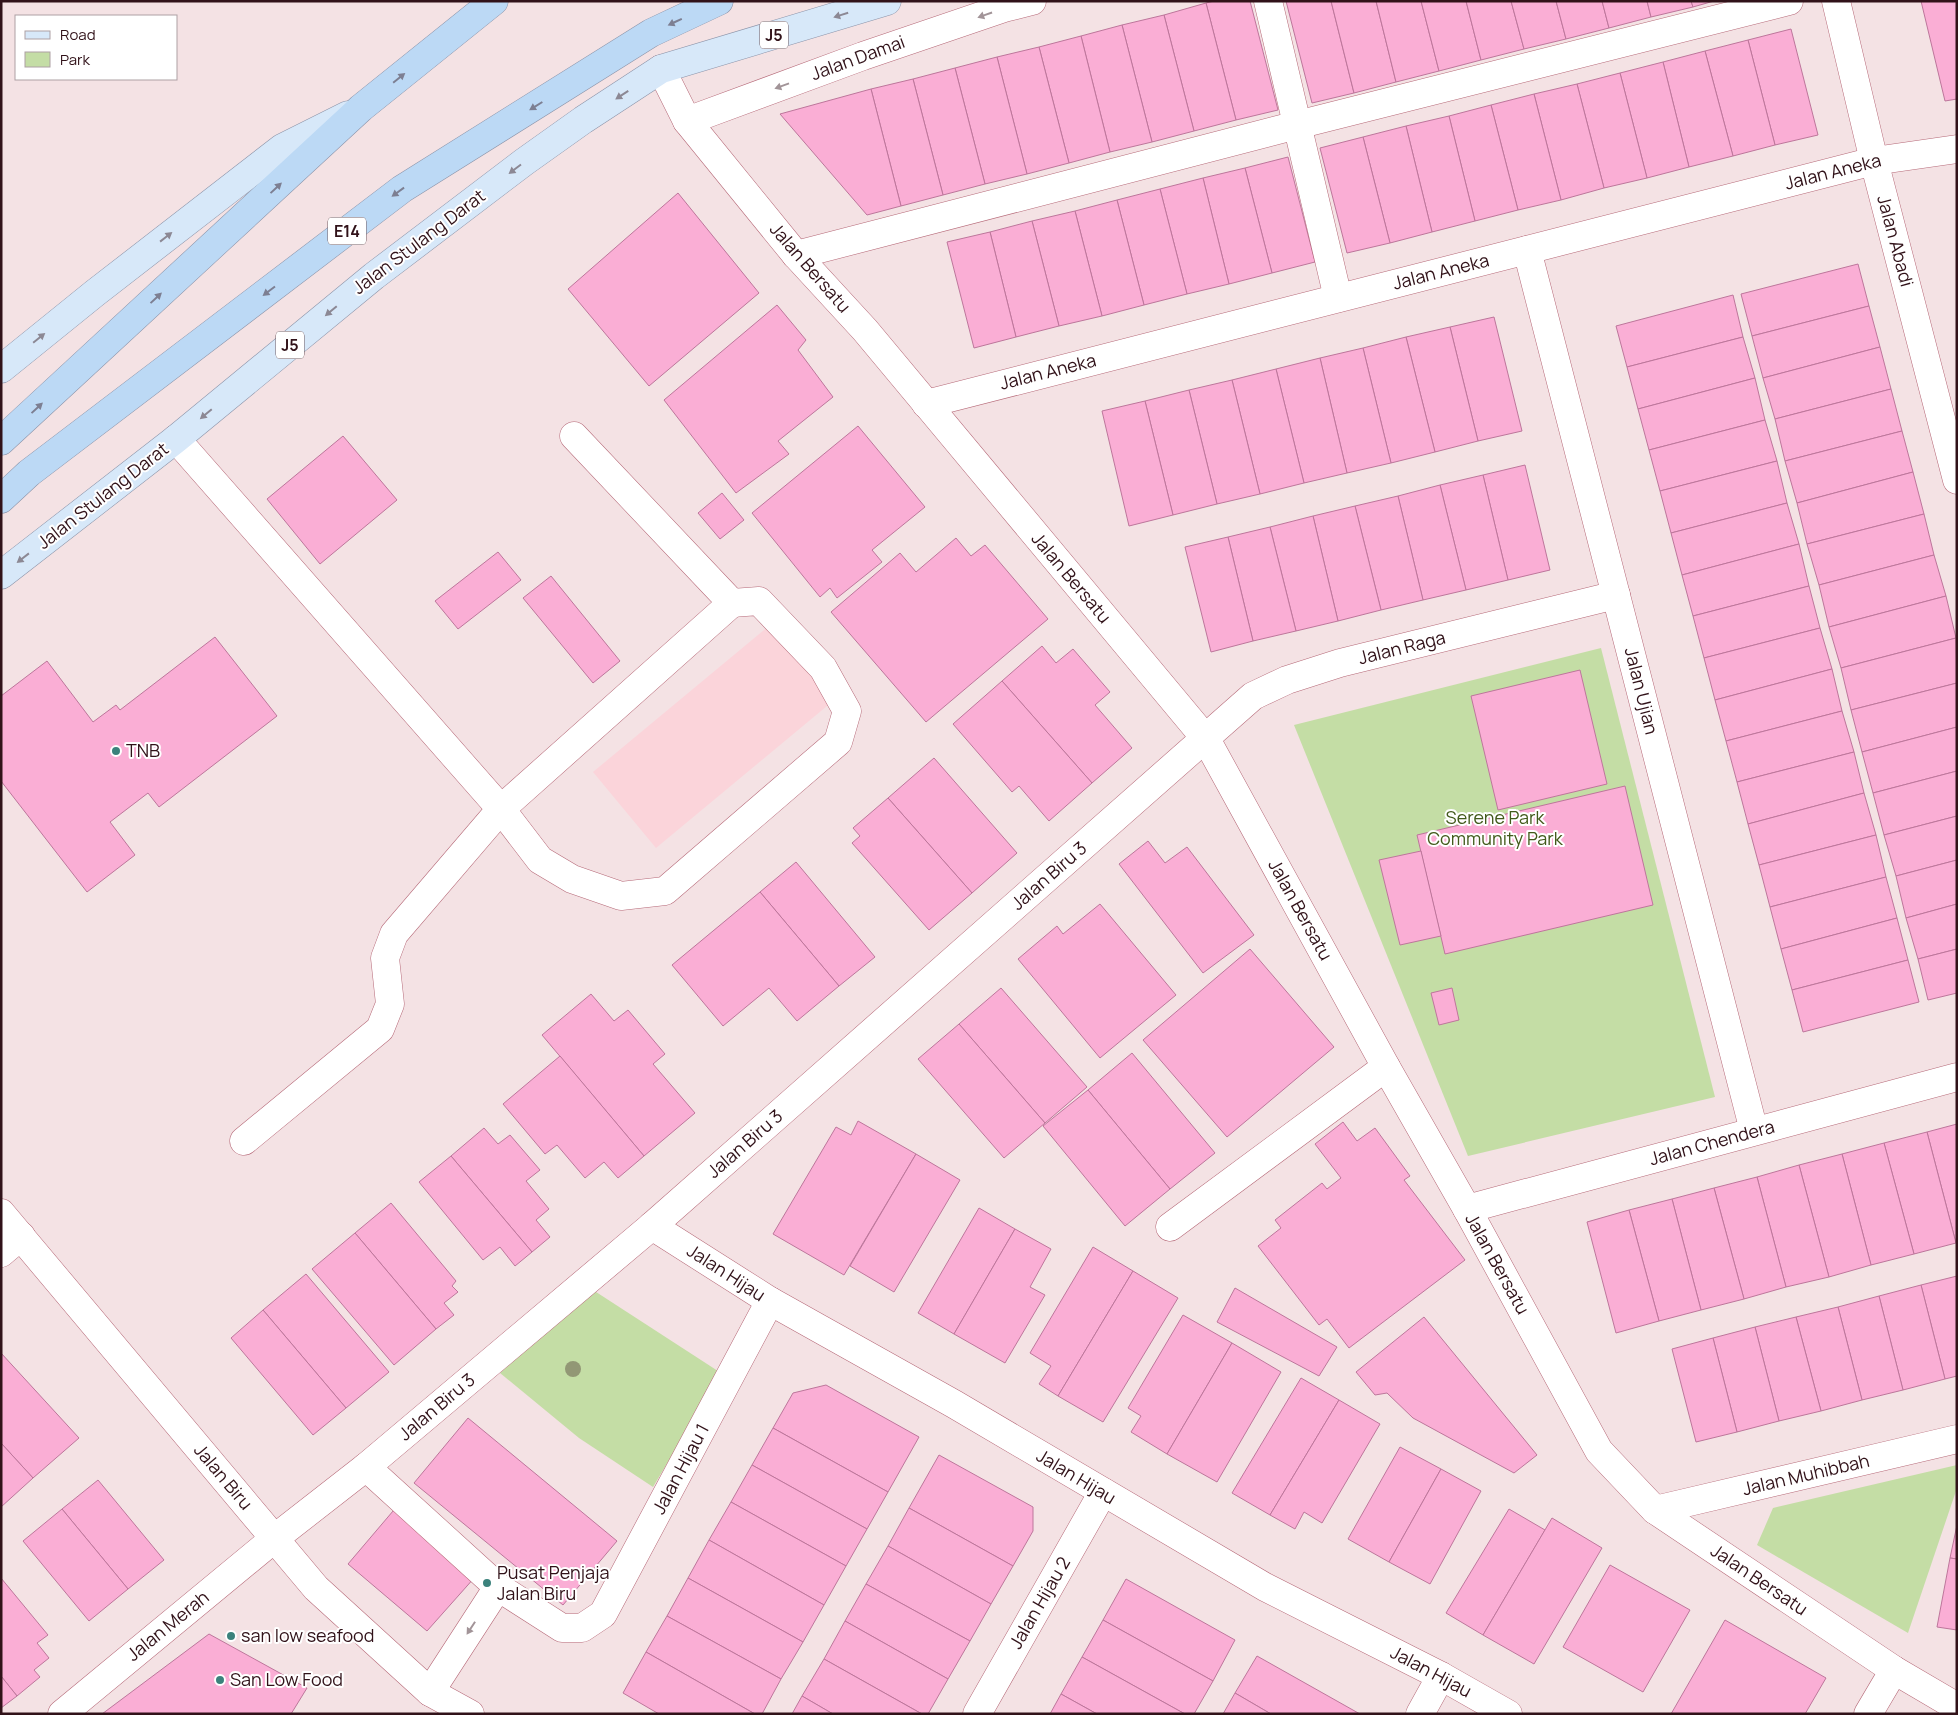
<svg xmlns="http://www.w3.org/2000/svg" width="1958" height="1715" viewBox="0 0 1958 1715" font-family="Manrope,sans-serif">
  <rect width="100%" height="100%" fill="#f4e2e4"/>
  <polygon fill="#fbd4da" points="770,625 833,701 656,848 593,772"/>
  <g fill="#c4dda5">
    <polygon points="1601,648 1715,1097 1468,1156 1294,725"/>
    <polygon points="593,1290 721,1373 653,1487 579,1438 500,1373"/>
    <polygon points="1957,1465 1957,1488 1908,1633 1757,1545 1773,1508"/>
  </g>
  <g fill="#faaed5" stroke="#bd769b">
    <polygon points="1214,1 1250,1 1278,110 1236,120 1206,3"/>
    <polygon points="1286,1 1331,1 1354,93 1312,103"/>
    <polygon points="1331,1 1376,1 1396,82 1354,93"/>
    <polygon points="1376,1 1421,1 1439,71 1396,82"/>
    <polygon points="1421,1 1466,1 1481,60 1439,71"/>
    <polygon points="1466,1 1511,1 1524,49 1481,60"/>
    <polygon points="1511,1 1556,1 1566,39 1524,49"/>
    <polygon points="1556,1 1602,1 1609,28 1566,39"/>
    <polygon points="1602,1 1647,1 1651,17 1609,28"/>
    <polygon points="1647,1 1691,1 1693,7 1651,17"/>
    <polygon points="1691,1 1714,1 1693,7"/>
    <polygon points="1921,1 1957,1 1957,99 1945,101"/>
    <polygon points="1206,3 1236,120 1194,131 1164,15"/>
    <polygon points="1164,15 1194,131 1152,142 1122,25"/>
    <polygon points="1122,25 1152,142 1110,152 1081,36"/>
    <polygon points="1791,29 1818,135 1775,145 1748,40"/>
    <polygon points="1081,36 1110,152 1069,163 1039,47"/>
    <polygon points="1748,40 1775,145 1733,156 1705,51"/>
    <polygon points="1039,47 1069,163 1027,174 997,57"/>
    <polygon points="1705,51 1733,156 1689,167 1663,62"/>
    <polygon points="997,57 1027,174 985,184 955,68"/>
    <polygon points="1663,62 1689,167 1647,178 1620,73"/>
    <polygon points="955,68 985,184 943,195 913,79"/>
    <polygon points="1620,73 1647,178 1604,188 1577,84"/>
    <polygon points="913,79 943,195 901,206 871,89"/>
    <polygon points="1577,84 1604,188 1561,200 1534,94"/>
    <polygon points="871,89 901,206 867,215 780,114"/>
    <polygon points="1534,94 1561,200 1518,210 1491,105"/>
    <polygon points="1491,105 1518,210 1475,221 1449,116"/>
    <polygon points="1449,116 1475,221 1432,232 1406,126"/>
    <polygon points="1406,126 1432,232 1390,243 1363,137"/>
    <polygon points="1363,137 1390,243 1347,253 1320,148"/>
    <polygon points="1288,157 1315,262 1272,273 1245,168"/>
    <polygon points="1245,168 1272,273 1229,284 1203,178"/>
    <polygon points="1203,178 1229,284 1187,294 1160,189"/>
    <polygon points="1160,189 1187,294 1144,305 1117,200"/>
    <polygon points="678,193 759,293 649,386 568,289"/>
    <polygon points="1117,200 1144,305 1102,316 1075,211"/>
    <polygon points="1075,211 1102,316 1059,326 1032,221"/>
    <polygon points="1032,221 1059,326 1016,337 990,232"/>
    <polygon points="990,232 1016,337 974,348 947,242"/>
    <polygon points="1858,264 1869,306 1752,336 1741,294"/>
    <polygon points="1733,295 1743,337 1627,367 1616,326"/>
    <polygon points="777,305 806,340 798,350 833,397 778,441 789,454 736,493 664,400"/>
    <polygon points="1869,306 1880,347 1763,378 1752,336"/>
    <polygon points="1494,317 1522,431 1478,441 1450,327"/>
    <polygon points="1450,327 1478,441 1435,452 1406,337"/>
    <polygon points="1406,337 1435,452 1391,463 1363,348"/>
    <polygon points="1743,337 1755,378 1638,409 1627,367"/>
    <polygon points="1880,347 1891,389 1775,419 1763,378"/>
    <polygon points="1363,348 1391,463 1347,473 1320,358"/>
    <polygon points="1320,358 1347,473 1304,483 1276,369"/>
    <polygon points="1276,369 1304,483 1260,494 1232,380"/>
    <polygon points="1755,378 1765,420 1649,450 1638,409"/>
    <polygon points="1232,380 1260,494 1217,504 1189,390"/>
    <polygon points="1891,389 1902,431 1785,461 1775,419"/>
    <polygon points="1189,390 1217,504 1173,515 1145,401"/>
    <polygon points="1145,401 1173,515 1129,526 1102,411"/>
    <polygon points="1765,420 1777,461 1660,491 1649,450"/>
    <polygon points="858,426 925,507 872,550 882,562 837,598 830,588 820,597 752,513"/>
    <polygon points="1902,431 1913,472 1797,503 1785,461"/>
    <polygon points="343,436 397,500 320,564 267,499"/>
    <polygon points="1777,461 1787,503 1671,533 1660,491"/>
    <polygon points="1525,465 1550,570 1508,580 1483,475"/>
    <polygon points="1913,472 1924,514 1807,544 1797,503"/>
    <polygon points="1483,475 1508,580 1466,590 1440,485"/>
    <polygon points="1440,485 1466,590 1423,600 1398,496"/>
    <polygon points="722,493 744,520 720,539 698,513"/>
    <polygon points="1398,496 1423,600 1381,610 1355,506"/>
    <polygon points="1787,503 1799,544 1682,575 1671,533"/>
    <polygon points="1355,506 1381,610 1338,621 1313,516"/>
    <polygon points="1924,514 1934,555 1819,585 1807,544"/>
    <polygon points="1313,516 1338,621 1296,631 1270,527"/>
    <polygon points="1270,527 1296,631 1253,641 1228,537"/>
    <polygon points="1228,537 1253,641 1211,652 1185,547"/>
    <polygon points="956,538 971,556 985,545 1048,619 926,722 831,612 900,553 916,572"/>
    <polygon points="1799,544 1809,586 1693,616 1682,575"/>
    <polygon points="498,552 521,580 458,629 435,601"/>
    <polygon points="1934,555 1946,596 1829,627 1819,585"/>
    <polygon points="551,576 620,661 593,683 523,598"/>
    <polygon points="1809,586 1820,628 1704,658 1693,616"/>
    <polygon points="1946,596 1956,638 1841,668 1829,627"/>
    <polygon points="1820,628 1832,669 1715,700 1704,658"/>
    <polygon points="215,637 277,716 159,807 148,793 110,822 135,855 87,892 1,781 1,696 47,661 93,722 116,705 120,710"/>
    <polygon points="1956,638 1957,683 1851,710 1841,668"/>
    <polygon points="1042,646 1056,663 1073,649 1110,692 1095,705 1132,748 1092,783 1002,681"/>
    <polygon points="1832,669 1842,711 1726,741 1715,700"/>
    <polygon points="1580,670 1607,784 1498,810 1471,696"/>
    <polygon points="1002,681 1092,783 1049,821 1019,786 1012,792 953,724"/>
    <polygon points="1957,683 1957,727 1862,752 1851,710"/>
    <polygon points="1842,711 1854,752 1737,782 1726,741"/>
    <polygon points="1957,727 1957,771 1873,793 1862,752"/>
    <polygon points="1854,752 1864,793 1748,824 1737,782"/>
    <polygon points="934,758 1017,853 972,893 888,798"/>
    <polygon points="1957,771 1957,816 1884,835 1873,793"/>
    <polygon points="1625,786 1653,905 1445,954 1417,835"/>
    <polygon points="1864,793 1876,835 1759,865 1748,824"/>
    <polygon points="888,798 972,893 929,930 852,843 860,836 853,828"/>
    <polygon points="1957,816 1957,860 1896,876 1884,835"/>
    <polygon points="1876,835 1886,877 1770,907 1759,865"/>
    <polygon points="1148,841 1165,863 1187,847 1254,935 1203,973 1119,864"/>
    <polygon points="1421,851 1441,936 1400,945 1379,860"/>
    <polygon points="1957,860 1957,904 1906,918 1896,876"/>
    <polygon points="796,862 875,957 839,986 760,892"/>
    <polygon points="1886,877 1897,918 1781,949 1770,907"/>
    <polygon points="760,892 839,986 797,1021 769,988 723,1026 672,965"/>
    <polygon points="1100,904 1176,995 1100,1058 1018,959 1057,926 1063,934"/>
    <polygon points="1957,904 1957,949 1918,959 1906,918"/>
    <polygon points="1897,918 1908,960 1792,990 1781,949"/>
    <polygon points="1250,949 1334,1047 1227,1137 1143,1040"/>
    <polygon points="1957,949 1957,993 1928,1000 1918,959"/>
    <polygon points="1908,960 1919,1002 1803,1032 1792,990"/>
    <polygon points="1001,988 1087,1087 1045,1123 959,1024"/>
    <polygon points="1452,988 1459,1020 1439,1025 1431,993"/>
    <polygon points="591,994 614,1021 628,1010 665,1054 653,1064 695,1113 644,1156 542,1035"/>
    <polygon points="959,1024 1045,1123 1004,1158 918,1059"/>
    <polygon points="1132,1053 1215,1153 1170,1189 1088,1090"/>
    <polygon points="560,1056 644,1156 618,1178 604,1162 585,1178 557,1145 545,1154 503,1104"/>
    <polygon points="1088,1090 1170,1189 1125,1226 1043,1126"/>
    <polygon points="858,1121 916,1154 844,1275 773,1234 836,1127 851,1135"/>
    <polygon points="1343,1122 1357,1141 1375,1128 1410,1176 1404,1180 1465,1260 1349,1348 1327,1319 1319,1325 1258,1246 1281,1228 1275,1220 1322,1183 1327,1189 1341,1178 1315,1144"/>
    <polygon points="1957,1124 1957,1242 1956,1243 1927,1132"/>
    <polygon points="484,1128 498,1144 510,1135 540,1170 526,1181 549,1209 536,1220 550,1237 532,1252 451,1156"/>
    <polygon points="1927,1132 1956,1243 1914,1254 1884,1143"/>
    <polygon points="1884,1143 1914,1254 1871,1265 1842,1154"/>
    <polygon points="916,1154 960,1180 894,1292 850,1266"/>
    <polygon points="1842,1154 1871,1265 1829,1277 1799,1165"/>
    <polygon points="451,1156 532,1252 515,1266 500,1247 483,1260 419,1182"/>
    <polygon points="1799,1165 1829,1277 1786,1287 1757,1177"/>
    <polygon points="1757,1177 1786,1287 1744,1299 1714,1188"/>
    <polygon points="1714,1188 1744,1299 1701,1310 1672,1199"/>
    <polygon points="1672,1199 1701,1310 1659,1321 1629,1210"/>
    <polygon points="391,1203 456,1281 452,1286 458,1292 444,1303 454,1315 436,1329 355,1233"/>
    <polygon points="979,1208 1015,1229 954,1334 918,1313"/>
    <polygon points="1629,1210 1659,1321 1616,1333 1587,1222"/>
    <polygon points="1015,1229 1051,1249 1030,1287 1045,1295 1005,1363 954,1334"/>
    <polygon points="355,1233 436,1329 394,1365 312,1269"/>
    <polygon points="1093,1247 1133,1271 1058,1396 1039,1384 1051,1366 1030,1353"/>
    <polygon points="1133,1271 1178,1298 1103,1422 1058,1396"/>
    <polygon points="306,1274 389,1372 346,1408 263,1310"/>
    <polygon points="1957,1276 1957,1376 1945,1379 1921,1285"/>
    <polygon points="1921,1285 1945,1379 1903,1390 1879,1296"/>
    <polygon points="1235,1288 1337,1347 1319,1376 1217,1322"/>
    <polygon points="1879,1296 1903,1390 1862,1400 1838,1307"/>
    <polygon points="1838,1307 1862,1400 1821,1411 1796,1317"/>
    <polygon points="263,1310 346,1408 313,1435 231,1338"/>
    <polygon points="1183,1315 1232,1343 1167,1454 1131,1432 1141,1416 1128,1408"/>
    <polygon points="1424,1317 1537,1455 1514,1473 1413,1418 1387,1393 1375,1395 1356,1372"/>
    <polygon points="1796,1317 1821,1411 1779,1421 1755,1327"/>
    <polygon points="1755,1327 1779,1421 1737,1432 1713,1338"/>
    <polygon points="1713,1338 1737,1432 1696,1442 1672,1349"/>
    <polygon points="1232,1343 1281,1372 1217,1482 1167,1454"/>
    <polygon points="1,1353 79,1438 33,1478 1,1443"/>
    <polygon points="1301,1378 1339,1400 1270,1515 1232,1493"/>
    <polygon points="826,1385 919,1437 888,1492 773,1428 793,1393"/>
    <polygon points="1339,1400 1380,1424 1322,1523 1304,1512 1295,1529 1270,1515"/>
    <polygon points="468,1418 617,1541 563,1605 414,1483"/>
    <polygon points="773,1428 888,1492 867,1529 752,1465"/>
    <polygon points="1,1443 33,1478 1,1507"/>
    <polygon points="1400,1447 1441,1469 1389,1562 1348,1539"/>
    <polygon points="939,1455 1033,1507 1033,1531 1013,1566 909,1508"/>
    <polygon points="752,1465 867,1529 846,1566 731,1502"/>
    <polygon points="1441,1469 1481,1491 1430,1584 1389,1562"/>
    <polygon points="98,1480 164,1560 128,1589 62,1509"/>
    <polygon points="731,1502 846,1566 824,1605 709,1540"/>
    <polygon points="399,1504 475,1577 427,1631 348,1564"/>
    <polygon points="909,1508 1013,1566 991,1604 888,1546"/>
    <polygon points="62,1509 128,1589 89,1621 23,1541"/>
    <polygon points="1509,1509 1545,1530 1483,1635 1446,1613"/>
    <polygon points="1552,1518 1602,1548 1534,1664 1483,1635"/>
    <polygon points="1957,1525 1957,1559 1950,1558"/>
    <polygon points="709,1540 824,1605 803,1642 688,1578"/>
    <polygon points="888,1546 991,1604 970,1641 866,1584"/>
    <polygon points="1950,1558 1957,1559 1957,1630 1937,1627"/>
    <polygon points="1610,1565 1690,1610 1643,1692 1563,1647"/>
    <polygon points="1,1578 48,1635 37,1643 49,1658 34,1670 40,1677 17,1696 1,1676"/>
    <polygon points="688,1578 803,1642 781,1679 667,1616"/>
    <polygon points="1126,1579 1235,1640 1213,1681 1103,1620"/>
    <polygon points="866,1584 970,1641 948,1679 845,1621"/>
    <polygon points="667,1616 781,1679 762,1714 755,1714 646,1652"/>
    <polygon points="1103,1620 1213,1681 1194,1714 1185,1714 1082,1657"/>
    <polygon points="1725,1620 1826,1678 1805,1714 1671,1714"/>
    <polygon points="845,1621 948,1679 928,1714 922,1714 824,1659"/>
    <polygon points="209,1634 307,1688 291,1714 102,1714"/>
    <polygon points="646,1652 755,1714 659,1714 623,1693"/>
    <polygon points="1257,1656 1360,1714 1271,1714 1235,1693"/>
    <polygon points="1082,1657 1185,1714 1097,1714 1061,1694"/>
    <polygon points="824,1659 922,1714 833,1714 802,1696"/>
    <polygon points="1,1676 17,1696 1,1708"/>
    <polygon points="1235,1693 1271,1714 1223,1714"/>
    <polygon points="1061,1694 1097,1714 1050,1714"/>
    <polygon points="802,1696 833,1714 792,1714"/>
  </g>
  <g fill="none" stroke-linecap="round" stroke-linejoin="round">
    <g stroke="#b66978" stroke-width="29">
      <g id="minor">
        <polyline points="1268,1 1338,298"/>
        <polyline points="1836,1 1874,161 1957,480"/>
        <polyline points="661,69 687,121 796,255 865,330 1206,739 1386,1067 1467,1209 1599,1451 1655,1510 1894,1670 1957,1707"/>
        <polyline points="687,121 863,56 1004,8 1032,1"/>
        <polyline points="1527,250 1754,1131"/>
        <polyline points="796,255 1297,125 1789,1"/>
        <polyline points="926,404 1874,161 1957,149"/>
        <polyline points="176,439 501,809 540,860 572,879 621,896 665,891 838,742 847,711 823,668 759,601 732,603 574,436"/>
        <polyline points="244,1141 380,1029 390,1004 385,958 394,934 501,809 732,603"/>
        <polyline points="1467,1209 1957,1077"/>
        <polyline points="1,1213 316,1588 430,1692 470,1714"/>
        <polyline points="652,1226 770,1301 954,1404 1265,1587 1441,1676 1508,1714"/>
        <polyline points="1170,1227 1386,1067"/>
        <polyline points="1,1253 21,1236"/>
        <polyline points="366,1467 498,1587 562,1628 582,1628 603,1614 770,1301"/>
        <polyline points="1655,1510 1957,1439"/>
        <polyline points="430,1692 498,1587"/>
        <polyline points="62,1714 275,1538 366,1467 652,1226 1253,696 1287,680 1340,663 1616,595"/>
        <polyline points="977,1714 1103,1492"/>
        <polyline points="1420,1714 1441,1676"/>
        <polyline points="1868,1714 1894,1670"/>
      </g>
    </g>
    <g stroke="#8b93a8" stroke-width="29">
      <g id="major">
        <polyline points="1,369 95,293 282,148 348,115"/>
        <polyline points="1,575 176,439 374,276 524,162 583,120 661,69 887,1"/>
      </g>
    </g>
    <g stroke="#8b93a8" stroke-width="29">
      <g id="highway">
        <polyline points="1,441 361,108 494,1"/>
        <polyline points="1,499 29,473 402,189 651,33 719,1"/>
      </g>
    </g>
    <use href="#minor" stroke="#fff" stroke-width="28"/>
    <use href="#major" stroke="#d7e8f9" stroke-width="28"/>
    <use href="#highway" stroke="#bcd9f5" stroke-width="28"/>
  </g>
  <circle fill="#929775" cx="573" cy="1369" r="8"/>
  <defs><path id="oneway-solid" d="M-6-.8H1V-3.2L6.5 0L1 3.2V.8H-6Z" transform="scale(1.25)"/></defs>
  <g fill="#8c8894">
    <use href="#oneway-solid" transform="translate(841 15) rotate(163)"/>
    <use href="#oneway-solid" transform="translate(622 95) rotate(147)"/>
    <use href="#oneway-solid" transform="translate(515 169) rotate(143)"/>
    <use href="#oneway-solid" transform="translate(166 237) rotate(-38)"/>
    <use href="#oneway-solid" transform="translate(331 311) rotate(140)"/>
    <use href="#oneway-solid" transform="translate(39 338) rotate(-39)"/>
    <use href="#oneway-solid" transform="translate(206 414) rotate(140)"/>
    <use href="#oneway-solid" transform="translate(23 558) rotate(142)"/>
  </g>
  <g fill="#a29498">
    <use href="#oneway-solid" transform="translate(985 15) rotate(161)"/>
    <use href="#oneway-solid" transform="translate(782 86) rotate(160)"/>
    <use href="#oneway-solid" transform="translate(471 1628) rotate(123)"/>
  </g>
  <g fill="#7d7f92">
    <use href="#oneway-solid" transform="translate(675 22) rotate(155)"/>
    <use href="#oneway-solid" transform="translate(399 78) rotate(-39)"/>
    <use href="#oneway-solid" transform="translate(536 106) rotate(148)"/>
    <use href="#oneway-solid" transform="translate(276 188) rotate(-43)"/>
    <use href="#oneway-solid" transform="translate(398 192) rotate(144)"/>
    <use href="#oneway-solid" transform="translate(269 291) rotate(143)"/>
    <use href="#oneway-solid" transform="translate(156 298) rotate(-43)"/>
    <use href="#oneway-solid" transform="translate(37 408) rotate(-43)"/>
  </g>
  <g fill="#3b827c" stroke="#fff" stroke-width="2">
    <circle cx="116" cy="751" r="5"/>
    <circle cx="487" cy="1583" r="5"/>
    <circle cx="231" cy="1636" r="5"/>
    <circle cx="220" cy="1680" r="5"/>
  </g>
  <g text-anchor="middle" stroke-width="4" stroke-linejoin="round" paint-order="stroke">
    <g fill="#fff" stroke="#6f595e" stroke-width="1">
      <rect x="760" y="21.5" width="28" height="27" rx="4"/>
      <rect x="328" y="217.5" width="38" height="27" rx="4"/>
      <rect x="276" y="331.5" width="28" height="27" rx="4"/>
    </g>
    <g font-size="16" font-weight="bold" fill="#311219">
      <text x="774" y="41">J5</text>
      <text x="347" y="237">E14</text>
      <text x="290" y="351">J5</text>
    </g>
    <g font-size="18" fill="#311219" stroke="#fff">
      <text transform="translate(858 58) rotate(-20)" y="6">Jalan Damai</text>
      <text transform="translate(1833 172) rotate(-14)" y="6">Jalan Aneka</text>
      <text transform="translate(1895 241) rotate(75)" y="6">Jalan Abadi</text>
      <text transform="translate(419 242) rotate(-37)" y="6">Jalan Stulang Darat</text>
      <text transform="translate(810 268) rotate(49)" y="6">Jalan Bersatu</text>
      <text transform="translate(1441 272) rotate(-14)" y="6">Jalan Aneka</text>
      <text transform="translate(1048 372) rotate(-14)" y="6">Jalan Aneka</text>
      <text transform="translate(103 496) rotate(-38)" y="6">Jalan Stulang Darat</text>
      <text transform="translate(1071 578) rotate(50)" y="6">Jalan Bersatu</text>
      <text transform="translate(1402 648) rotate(-14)" y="6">Jalan Raga</text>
      <text transform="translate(1641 691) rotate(76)" y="6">Jalan Ujian</text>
      <text transform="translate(1049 876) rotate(-41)" y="6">Jalan Biru 3</text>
      <text transform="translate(1300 910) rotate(61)" y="6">Jalan Bersatu</text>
      <text transform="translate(1712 1143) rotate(-15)" y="6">Jalan Chendera</text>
      <text transform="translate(745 1144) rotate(-41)" y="6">Jalan Biru 3</text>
      <text transform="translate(1497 1264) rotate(61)" y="6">Jalan Bersatu</text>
      <text transform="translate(726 1273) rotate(33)" y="6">Jalan Hijau</text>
      <text transform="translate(437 1407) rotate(-40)" y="6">Jalan Biru 3</text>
      <text transform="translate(681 1469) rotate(-62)" y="6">Jalan Hijau 1</text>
      <text transform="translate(1806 1475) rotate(-13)" y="6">Jalan Muhibbah</text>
      <text transform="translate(223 1477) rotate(50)" y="6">Jalan Biru</text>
      <text transform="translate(1076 1477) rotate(31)" y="6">Jalan Hijau</text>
      <text transform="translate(1759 1580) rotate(34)" y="6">Jalan Bersatu</text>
      <text transform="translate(1040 1603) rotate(-60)" y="6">Jalan Hijau 2</text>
      <text transform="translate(168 1626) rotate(-39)" y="6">Jalan Merah</text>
      <text transform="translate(1431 1672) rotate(28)" y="6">Jalan Hijau</text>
    </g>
    <g font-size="18" fill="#311219" stroke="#fff" text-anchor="start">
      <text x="126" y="757">TNB</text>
      <text x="497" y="1579">Pusat Penjaja<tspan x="497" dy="21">Jalan Biru</tspan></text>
      <text x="241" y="1642">san low seafood</text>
      <text x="230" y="1686">San Low Food</text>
    </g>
    <g font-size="18" fill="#425a1b" stroke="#fff">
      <text x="1495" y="824">Serene Park<tspan x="1495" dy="21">Community Park</tspan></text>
    </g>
  </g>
  <rect width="1958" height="1715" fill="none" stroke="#311219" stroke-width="5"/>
  <rect x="15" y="15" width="162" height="65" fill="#ffffff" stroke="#ada0a3"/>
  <rect x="25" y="31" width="25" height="8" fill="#d7e8f9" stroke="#ada0a3"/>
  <text x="60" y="40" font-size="15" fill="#311219">Road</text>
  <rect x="25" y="52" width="25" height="15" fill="#c4dda5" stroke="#ada0a3"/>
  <text x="60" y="65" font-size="15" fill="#311219">Park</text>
</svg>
